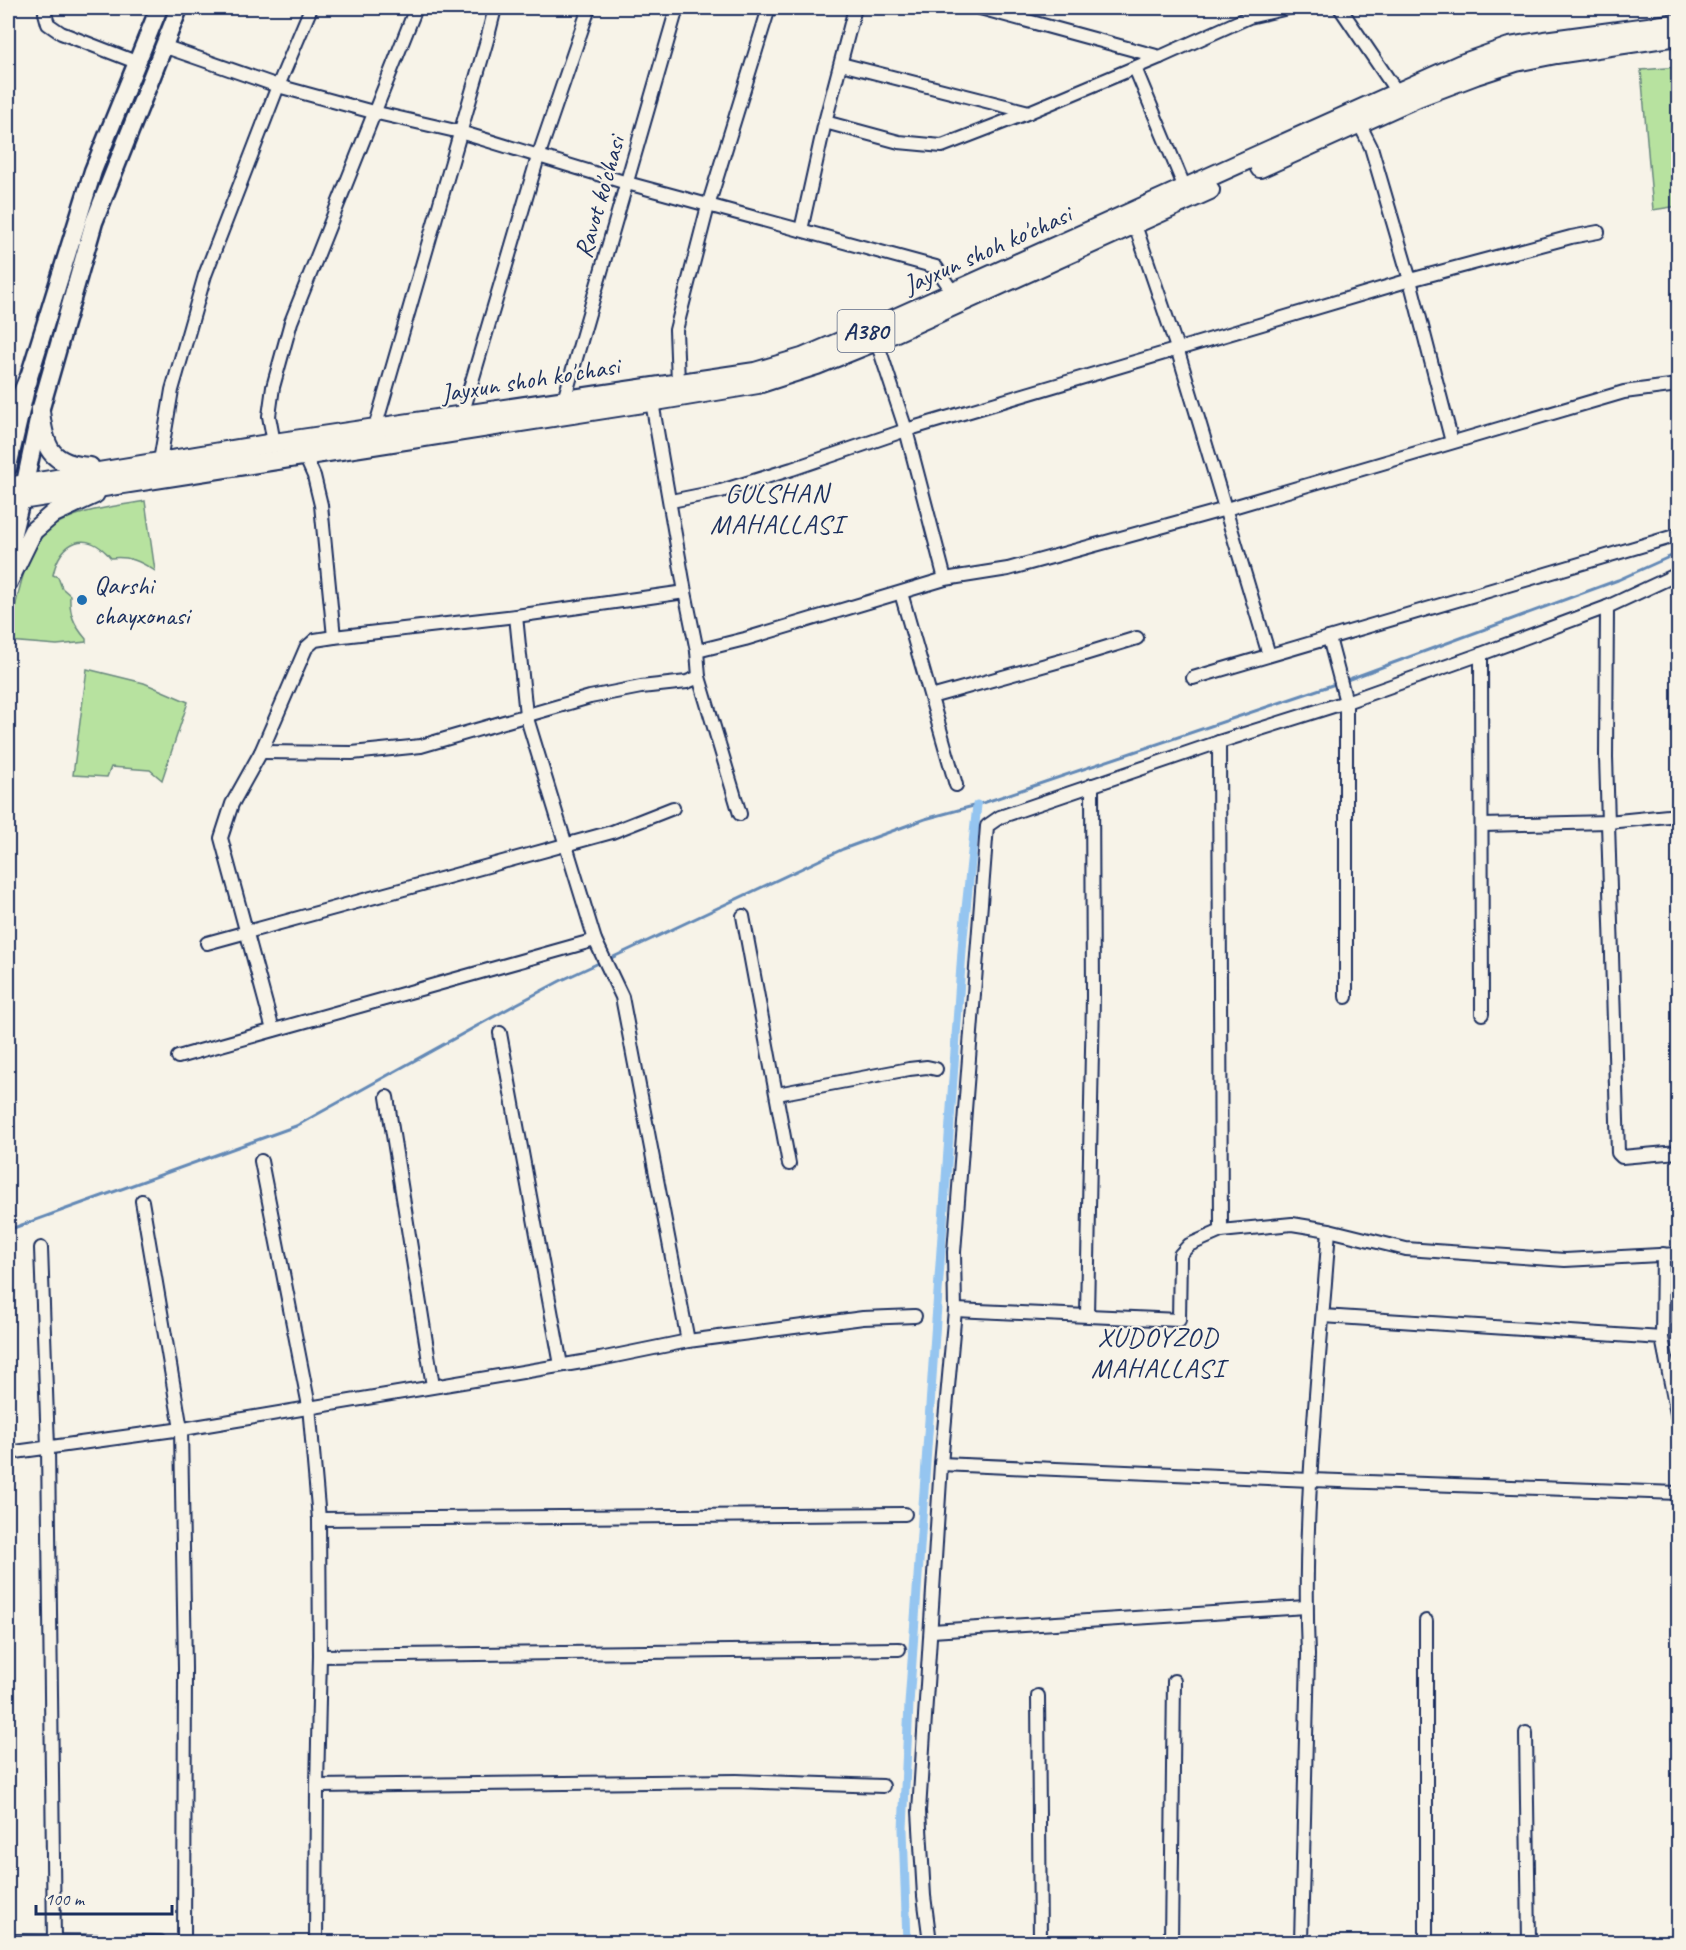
<svg xmlns="http://www.w3.org/2000/svg" width="1686" height="1950" viewBox="0 0 1686 1950" font-family="Caveat,sans-serif">
  <rect width="100%" height="100%" fill="#f7f3e8"/>
  <filter id="ink" filterUnits="userSpaceOnUse"><feTurbulence type="fractalNoise" baseFrequency=".0167" numOctaves="2"/><feDisplacementMap in="SourceGraphic" scale="12" xChannelSelector="R" yChannelSelector="G"/><feConvolveMatrix kernelMatrix="1 2 1 2 8 2 1 2 1" color-interpolation-filters="sRGB"/></filter>
  <g filter="url(#ink)">
    <g fill="#b7e29f" stroke="#69887e" stroke-width="1.5">
      <polygon points="1678,67 1678,206 1653,210 1641,70"/>
      <path d="M145,501L155,571C140,561 129,556 111,558C87,529 60,540 53,575L58,577L62,588L70,595C69,614 74,625 86,639V642L57,645L8,641C16,608 22,549 52,527C78,509 114,507 145,501Z"/>
      <polygon points="87,669 144,683 188,702 162,780 150,770 111,767 107,777 73,775"/>
    </g>
    <g fill="none" stroke-linecap="round" stroke-linejoin="round">
      <g stroke="#6489b6" stroke-width="3">
        <polyline points="1344,681 1618,580 1678,553"/>
        <polyline points="607,960 843,849 925,819 977,805 1338,683"/>
        <polyline points="8,1230 296,1126 513,1006 560,981 601,962"/>
      </g>
      <polyline stroke="#95c5f0" stroke-width="9" points="907,1942 903,1829 909,1704 963,937 977,805"/>
      <g stroke="#1b2f5e" stroke-width="16">
        <g id="minor">
          <polyline points="47,8 45,13 48,24 61,33 136,62"/>
          <polyline points="980,8 1160,57"/>
          <polyline points="1340,8 1397,92"/>
          <polyline points="163,46 278,86 373,112 460,132 627,183 936,267 952,291"/>
          <polyline points="841,64 1029,112"/>
          <polyline points="1135,68 1185,188"/>
          <polyline points="825,122 899,142 942,146 1022,115 1160,57 1249,17 1288,8"/>
          <polyline points="1359,123 1371,147 1410,280 1452,442"/>
          <polyline points="1135,225 1177,348 1269,655"/>
          <polyline points="801,230 825,122 855,8"/>
          <polyline points="874,342 880,351 906,430 945,579"/>
          <polyline points="678,382 676,330 708,206 769,8"/>
          <polyline points="564,400 677,8"/>
          <polyline points="652,402 685,592 697,651 699,677 740,814"/>
          <polyline points="462,415 538,157 589,8"/>
          <polyline points="375,428 487,40 495,8"/>
          <polyline points="274,443 269,416 273,387 291,322 416,8"/>
          <polyline points="305,456 314,476 321,505 334,637"/>
          <polyline points="160,461 172,390 205,275 278,86 311,8"/>
          <polyline points="671,501 721,491 792,469 906,430 1410,280 1571,237 1598,232"/>
          <polyline points="901,593 956,785"/>
          <polyline points="1607,607 1606,757 1618,1153 1622,1157 1678,1152"/>
          <polyline points="516,616 526,715 595,940 622,997 688,1341"/>
          <polyline points="1329,638 1346,702 1346,997"/>
          <polyline points="697,651 745,639 945,579 1008,569 1226,509 1624,392 1678,385"/>
          <polyline points="1481,654 1482,1014"/>
          <polyline points="1193,678 1678,535"/>
          <polyline points="931,697 1078,656 1137,638"/>
          <polyline points="1219,742 1221,1231"/>
          <polyline points="261,752 352,753 421,746 590,697 641,687 687,682 699,677"/>
          <polyline points="1482,825 1608,822 1678,815"/>
          <polyline points="743,916 789,1164"/>
          <polyline points="207,943 612,832 673,808"/>
          <polyline points="273,1030 221,838 232,804 261,752 306,648 315,640 334,637 516,616 685,592"/>
          <polyline points="500,1033 561,1365"/>
          <polyline points="178,1057 595,940"/>
          <polyline points="777,1094 909,1069 927,1067 936,1069"/>
          <polyline points="387,1097 433,1386"/>
          <polyline points="261,1161 309,1406 319,1519 320,1656 317,1786 316,1942"/>
          <polyline points="142,1201 181,1429 185,1668 184,1942"/>
          <polyline points="41,1248 48,1447 54,1941"/>
          <polyline points="1663,1254 1662,1338 1678,1419"/>
          <polyline points="955,1310 1179,1320 1180,1255 1189,1245 1221,1231 1292,1224 1329,1230 1406,1249 1565,1260 1678,1254"/>
          <polyline points="1087,1315 1093,997 1092,785"/>
          <polyline points="1323,1316 1662,1338"/>
          <polyline points="8,1453 189,1428 600,1359 688,1341 863,1318 915,1316"/>
          <polyline points="941,1464 1311,1480 1678,1493"/>
          <polyline points="319,1519 905,1514"/>
          <polyline points="932,1631 1306,1607"/>
          <polyline points="320,1656 899,1649"/>
          <polyline points="1038,1696 1040,1942"/>
          <polyline points="1526,1733 1529,1942"/>
          <polyline points="317,1786 736,1781 883,1786"/>
          <polyline points="8,1941 160,1942"/>
          <polyline points="930,1942 924,1896 919,1811 941,1464 955,1310 954,1252 987,826 1000,817 1219,742 1346,702 1481,654 1607,607 1678,574"/>
          <polyline points="1171,1942 1174,1681"/>
          <path d="M1301,1942L1308,1655C1302,1514 1319,1371 1329,1230"/>
          <polyline points="1426,1942 1426,1621"/>
        </g>
      </g>
      <g stroke="#1b2f5e" stroke-width="21">
        <g id="major">
          <polyline points="8,467 28,380 93,171 159,8"/>
          <polyline points="8,554 25,483 40,411 94,222 179,8"/>
        </g>
      </g>
      <g stroke="#1b2f5e" stroke-width="22">
        <g id="highway">
          <polyline points="1260,168 1418,97 1476,75 1516,62 1556,54 1678,36"/>
          <path d="M40,411C44,447 50,465 90,467"/>
          <polyline points="8,427 28,380"/>
          <polyline points="8,487 274,443 755,372 802,358 891,320 1461,64 1509,47 1544,41 1678,23"/>
          <polyline points="8,502 656,401 758,384 817,365 874,342 1210,190"/>
          <polyline points="8,582 33,531 54,513 95,494"/>
        </g>
      </g>
      <use href="#minor" stroke="#f7f3e8" stroke-width="12"/>
      <use href="#major" stroke="#f7f3e8" stroke-width="16"/>
      <use href="#highway" stroke="#f7f3e8" stroke-width="18"/>
    </g>
  </g>
  <circle fill="#1f6fb2" stroke="#f7f3e8" stroke-width="2" cx="82" cy="600" r="6"/>
  <g text-anchor="middle" stroke-width="4.5" stroke-linejoin="round" paint-order="stroke">
    <rect fill="#f7f3e8" stroke="#5d6a87" stroke-width="1.5" x="837.5" y="310" width="57" height="42" rx="4.5"/>
    <g font-size="24" font-weight="bold" fill="#1b2f5e">
      <text x="866" y="339">A380</text>
    </g>
    <g font-size="26" fill="#1b2f5e" stroke="#f7f3e8">
      <text transform="translate(599 197) rotate(-74)" y="9">Ravot ko'chasi</text>
      <text transform="translate(987 249) rotate(-24)" y="9">Jayxun shoh ko'chasi</text>
      <text transform="translate(530 379) rotate(-9)" y="9">Jayxun shoh ko'chasi</text>
    </g>
    <g font-size="26" fill="#1b2f5e" stroke="#f7f3e8" text-anchor="start">
      <text x="94" y="594">Qarshi<tspan x="94" dy="30">chayxonasi</tspan></text>
    </g>
    <g font-size="27" letter-spacing="1.5" fill="#1b2f5e" stroke="#f7f3e8">
      <text x="777" y="502">GULSHAN<tspan x="777" dy="31">MAHALLASI</tspan></text>
      <text x="1158" y="1346">XUDOYZOD<tspan x="1158" dy="31">MAHALLASI</tspan></text>
    </g>
  </g>
  <rect width="1686" height="1950" fill="none" stroke="#f7f3e8" stroke-width="30"/>
  <rect x="15" y="15" width="1656" height="1920" fill="none" stroke="#1b2f5e" stroke-width="2" filter="url(#ink)"/>
  <path d="M36 1905v9h136v-9" fill="none" stroke="#1b2f5e" stroke-width="3"/>
  <text x="45" y="1905" font-size="18" fill="#1b2f5e" stroke="#f7f3e8" stroke-width="4.5" paint-order="stroke">100 m</text>
</svg>
